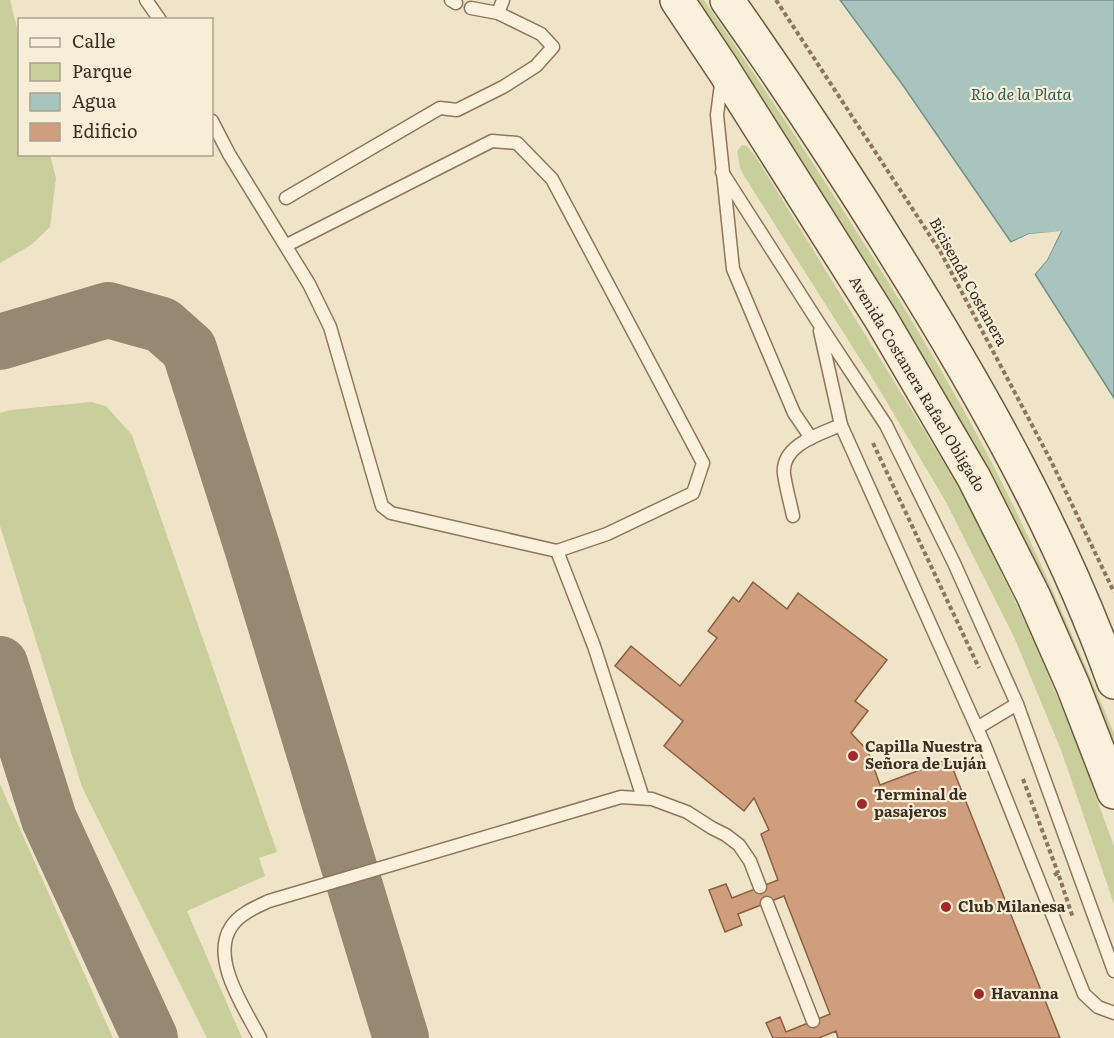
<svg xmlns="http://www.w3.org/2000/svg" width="1114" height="1038" viewBox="0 0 1114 1038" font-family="Literata,serif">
  <rect width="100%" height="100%" fill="#f0e4c8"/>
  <g fill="#c9cf9b">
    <polygon points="0,0 10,0 19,36 20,154 50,155 56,178 50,227 31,245 0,263"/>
    <path d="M696,0H704C767,92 828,185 887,280C925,342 962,404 995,469C1039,555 1076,644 1114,733V748L988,471L969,436Z"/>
    <polygon points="742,145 747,146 756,157 962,492 1029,630 1075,739 1114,846 1114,904 1061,750 1014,637 946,502 876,384 744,176 740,168 737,151"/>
    <polygon points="91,402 106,406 132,435 277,852 259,858 265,876 187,911 242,1038 207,1038 82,787 0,526 0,413 10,410"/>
    <polygon points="0,784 113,1038 0,1038"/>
  </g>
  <polygon fill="#a9c4bc" stroke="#6f938a" stroke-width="1.5" points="840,0 1114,0 1114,398 1035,274 1047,260 1061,232 1029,234 1011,242 902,84"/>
  <polygon fill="#f0e4c8" points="1061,231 1047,260 1033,276 1033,273 1053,245 1057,234 1030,237 1012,245 1008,244 1029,234"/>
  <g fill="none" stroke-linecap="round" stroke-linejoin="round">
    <g stroke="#968974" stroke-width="56">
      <polyline points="0,342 108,310 162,325 189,349 252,547 401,1038"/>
      <polyline points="0,664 49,819 150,1038"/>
    </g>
  </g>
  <polygon fill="#cf9f7d" stroke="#8d5f41" stroke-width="1.5" points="753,582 787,609 798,593 887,660 855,701 868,711 851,733 868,751 880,785 949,759 1060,1038 838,1038 836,1031 819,1038 773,1038 766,1023 780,1017 786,1032 830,1014 784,896 738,914 742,925 725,932 709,890 726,884 732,898 778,880 761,834 769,830 754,798 744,811 664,746 683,721 615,666 631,646 680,686 717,638 708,631 733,597 739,602"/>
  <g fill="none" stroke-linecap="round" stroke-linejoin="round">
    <g stroke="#8d765c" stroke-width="15">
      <g id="service">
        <polyline points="146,0 160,20"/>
        <polyline points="451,0 456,3"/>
        <polyline points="471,8 498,13"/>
        <polyline points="722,77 717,115 733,269 794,413 811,438"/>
        <polyline points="212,121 229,154 309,284 330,327 382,506 391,513 557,551 607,534 693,493 703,463 552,179 517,143 492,141 287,245"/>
        <polyline points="722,172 818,322 886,425 954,563 1017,704 1114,971"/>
        <polyline points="286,198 440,108 457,110 503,87 536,66 553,47 541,34 498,13 503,0"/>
        <polyline points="820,331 841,425 985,746 1084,994 1098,1007 1114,1013"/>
        <path d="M793,516C790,502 786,488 784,474C781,445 820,434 841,425"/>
        <polyline points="557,551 594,646 643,798"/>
        <polyline points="977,728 1017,704"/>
        <polyline points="767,903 813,1021"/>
        <path d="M260,1038C245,1009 210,959 231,927C239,914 256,907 269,901L621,797L652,799L687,812L712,828L726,835L739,845L750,861L760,887"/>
      </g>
    </g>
    <g stroke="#6f573f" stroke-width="36">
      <g id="secondary">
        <polyline points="677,0 723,69 881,319 974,478 1033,595 1073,686 1114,792"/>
        <path d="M727,0C787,85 845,173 900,262C983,395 1061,534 1114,682"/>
      </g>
    </g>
    <g stroke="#8d765c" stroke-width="4" stroke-dasharray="4.5 3" stroke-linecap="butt">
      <polyline points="776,0 940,251 1051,461 1114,592"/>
      <polyline points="873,443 979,668"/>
      <polyline points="1023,779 1058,873"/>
      <polyline points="1054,875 1058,873 1073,918"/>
    </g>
    <use href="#service" stroke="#faf1dc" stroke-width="12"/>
    <use href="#secondary" stroke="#faf1dc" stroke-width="33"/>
  </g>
  <g fill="#9e2a2b" stroke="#f7eed8" stroke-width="2">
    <circle cx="853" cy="756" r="6"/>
    <circle cx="862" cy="804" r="6"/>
    <circle cx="946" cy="907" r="6"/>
    <circle cx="979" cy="994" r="6"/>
  </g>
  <g text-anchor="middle" stroke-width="4.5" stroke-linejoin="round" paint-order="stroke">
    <g font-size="15" fill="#3d2e20" stroke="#f7eed8">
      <text transform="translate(968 282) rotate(61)" y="5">Bicisenda Costanera</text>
      <text transform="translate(917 384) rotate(59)" y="5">Avenida Costanera Rafael Obligado</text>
    </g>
    <g font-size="15" font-weight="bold" fill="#3d2e20" stroke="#f7eed8" text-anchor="start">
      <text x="865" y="752">Capilla Nuestra<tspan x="865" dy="17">Señora de Luján</tspan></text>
      <text x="874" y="800">Terminal de<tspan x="874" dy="17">pasajeros</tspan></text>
      <text x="958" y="912">Club Milanesa</text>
      <text x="991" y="999">Havanna</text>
    </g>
    <g font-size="16" font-style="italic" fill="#2f5d5a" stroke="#f7eed8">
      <text x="1021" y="100">Río de la Plata</text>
    </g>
  </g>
  <rect x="18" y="18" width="195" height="138" fill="#f7eed8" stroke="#ada18e" stroke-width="1.5"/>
  <rect x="30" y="38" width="30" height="9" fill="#faf1dc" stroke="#ada18e" stroke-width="1.5"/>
  <text x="72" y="48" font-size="18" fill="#3d2e20">Calle</text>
  <rect x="30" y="63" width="30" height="18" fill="#c9cf9b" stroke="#ada18e" stroke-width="1.5"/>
  <text x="72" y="78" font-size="18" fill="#3d2e20">Parque</text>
  <rect x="30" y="93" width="30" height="18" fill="#a9c4bc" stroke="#ada18e" stroke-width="1.5"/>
  <text x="72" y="108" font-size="18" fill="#3d2e20">Agua</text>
  <rect x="30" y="123" width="30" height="18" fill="#cf9f7d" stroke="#ada18e" stroke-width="1.5"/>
  <text x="72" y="138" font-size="18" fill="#3d2e20">Edificio</text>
</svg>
